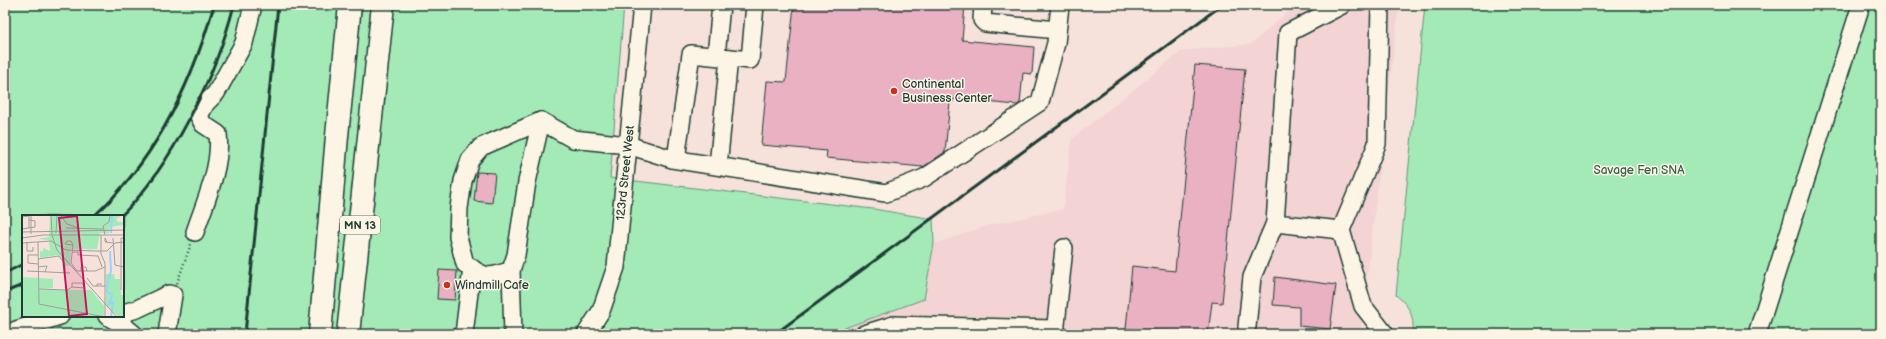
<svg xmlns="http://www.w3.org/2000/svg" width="1886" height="339" viewBox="0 0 1886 339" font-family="'Balsamiq Sans',sans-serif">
  <rect width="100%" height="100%" fill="#f7e1db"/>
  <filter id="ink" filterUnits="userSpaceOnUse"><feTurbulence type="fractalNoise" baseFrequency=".025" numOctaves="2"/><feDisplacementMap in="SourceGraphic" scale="8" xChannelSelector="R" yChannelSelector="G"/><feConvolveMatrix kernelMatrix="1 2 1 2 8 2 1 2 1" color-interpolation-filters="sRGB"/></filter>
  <g filter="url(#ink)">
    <polygon fill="#f3d3d4" points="1296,5 1399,5 1360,334 828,334 924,299 931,245 990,225 1063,209 1072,139 1182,51 1251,44"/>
    <g fill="#a4eab7" stroke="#629476" fill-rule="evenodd">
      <path d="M5,5H624L610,178L873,209L933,219L934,243L924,299L828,334H5ZM23,216H123V316H23Z"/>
      <path d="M1425,5H1881V334H1413C1414,315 1410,307 1396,295Z"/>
    </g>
    <g fill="#eab1c3" stroke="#1f3d34">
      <polygon points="794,5 965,5 962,40 1034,47 1032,74 1023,73 1020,103 1017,105 953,99 953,102 950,102 945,152 923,167 826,158 827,151 761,145 767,81 786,82"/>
      <polygon points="1195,65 1245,69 1222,303 1212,302 1208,334 1126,329 1132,266 1175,271"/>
      <polygon points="477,172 495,173 492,203 474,201"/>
      <polygon points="439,270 457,271 455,300 437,299"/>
      <polygon points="1275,277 1336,285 1330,329 1299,326 1299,307 1273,305"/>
    </g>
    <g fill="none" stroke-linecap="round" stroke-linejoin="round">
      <g stroke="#1f3d34" stroke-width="20">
        <g id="minor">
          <polyline points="983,5 982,20 985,23 1057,30"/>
          <polyline points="1380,5 1377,144 1341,230 1363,306 1385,334"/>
          <polyline points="716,56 721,5"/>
          <polyline points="541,121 573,139 628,145 672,159 886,193 924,178 1040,102 1056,43 1060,5"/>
          <path d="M541,121L527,182L516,255L511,270C488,279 485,278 465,264L458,237L459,208L463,181L470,160L481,147Z"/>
          <polyline points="676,159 691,54 750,60 755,5"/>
          <polyline points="718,166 729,58"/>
          <polyline points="1341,230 1275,223 1288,33 1342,5"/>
          <path d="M195,232C205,202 222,166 218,134L203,124L199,116L206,103L216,93L244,43L253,5"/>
          <polyline points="511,270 513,334"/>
          <polyline points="123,313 137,309 169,294 173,295 167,334"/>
          <polyline points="107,316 123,325 134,334"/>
          <polyline points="1247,327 1252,277 1275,223"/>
          <polyline points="10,334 16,330 60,316"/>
          <polyline points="464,334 472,268"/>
          <polyline points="586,334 601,311 616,267 642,5"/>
          <polyline points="864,334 893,325 1056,329"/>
          <polyline points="1055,334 1064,248"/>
          <polyline points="1757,334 1861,5"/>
        </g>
      </g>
      <g stroke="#1f3d34" stroke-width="25">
        <g id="highway">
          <polyline points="320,334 337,136 350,5"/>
          <polyline points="348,334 383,5"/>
        </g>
      </g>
      <polyline stroke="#1f3d34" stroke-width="2.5" stroke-dasharray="1 3" stroke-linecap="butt" points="177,283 191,244"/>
      <use href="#minor" stroke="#fcf5e5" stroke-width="17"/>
      <use href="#highway" stroke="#fcf5e5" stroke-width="22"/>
      <g stroke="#1f3d34" stroke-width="3">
        <path d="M94,216C155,161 192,83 214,5"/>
        <path d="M121,216C171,167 217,73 234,5"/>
        <polyline points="5,273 23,264"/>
        <polyline points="5,292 23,285"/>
        <polyline points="245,334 278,5"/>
        <polyline points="775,334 1222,5"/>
      </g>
    </g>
  </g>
  <g fill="#c8321e" stroke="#fcf5e5" stroke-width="1.5">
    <circle cx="894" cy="91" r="4"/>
    <circle cx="447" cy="285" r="4"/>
  </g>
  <g text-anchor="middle" stroke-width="3" stroke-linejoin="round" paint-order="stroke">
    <rect fill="#fcf5e5" stroke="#617469" stroke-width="1" x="340" y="216" width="40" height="18" rx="3"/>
    <g font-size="11" font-weight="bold" fill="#1f3d34">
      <text x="360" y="229">MN 13</text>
    </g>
    <g font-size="12" fill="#1f3d34" stroke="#fcf5e5" text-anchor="start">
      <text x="902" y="88">Continental<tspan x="902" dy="14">Business Center</tspan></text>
      <text x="455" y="289">Windmill Cafe</text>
    </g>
    <g font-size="12" fill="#3a604e" stroke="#fcf5e5">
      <text x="1639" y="174">Savage Fen SNA</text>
    </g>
    <g font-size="12" fill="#1f3d34" stroke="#fcf5e5">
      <text transform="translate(625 173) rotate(-84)" y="4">123rd Street West</text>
    </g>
  </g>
  <g transform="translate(22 215)">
    <rect width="102" height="102" fill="#f7e1db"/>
    <path d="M28,0H101L94,4L96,7H102V10L88,12L87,18H78L75,34H49L48,51H44L36,40L18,43V36H21V33L28,36L27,25L16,24L27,22ZM84,59H92L93,64H98L99,80H102V102H97L84,89ZM0,62L16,63V75H69L82,91V102H0ZM17,63L31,64V73L17,74Z" fill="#a4eab7"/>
    <path fill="none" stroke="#99d3f9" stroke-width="2" d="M89,18L90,0M88,36L89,56L85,70V77L90,80L87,89L91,87L89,102"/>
    <path fill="none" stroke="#a19f98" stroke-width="1" d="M29,0L30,20L35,35L95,102M38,0L45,9L57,13M0,2L7,1V13M44,13L81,14M0,14L13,12V6L7,5M0,17L102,15M34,18L35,0M9,19V0M79,20V39L83,48V102M83,20L81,11L87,7L88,0M0,23L21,20H102M91,23L93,50L102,52M45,26H49L51,30L43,29ZM5,27V36H11V32M16,27L17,89L83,102M85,27L83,23V27L91,28M0,28L29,26L44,35L75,36H85L93,28L102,27M51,30L49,48L55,56H73L83,52M50,37H56V40L76,41L80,52M16,44L37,41L43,49V58M16,49L6,48V40H16M16,52L25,51L23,57M5,56L48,58M59,56V52H64L65,56M65,63L71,71H75M80,69H75V71H83M17,74L45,75L50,72V68H60L63,73L50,72M99,75V23H102"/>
    <path fill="#c2185b" fill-opacity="0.15" stroke="#c2185b" stroke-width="2" d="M55,1L65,99L47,101L37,3Z"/>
    <rect width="102" height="102" fill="none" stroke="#1f3d34" stroke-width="2"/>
  </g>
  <rect width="1886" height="339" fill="none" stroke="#fcf5e5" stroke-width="20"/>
  <rect x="10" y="10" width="1866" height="319" fill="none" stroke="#1f3d34" stroke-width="1.5" filter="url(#ink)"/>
</svg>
